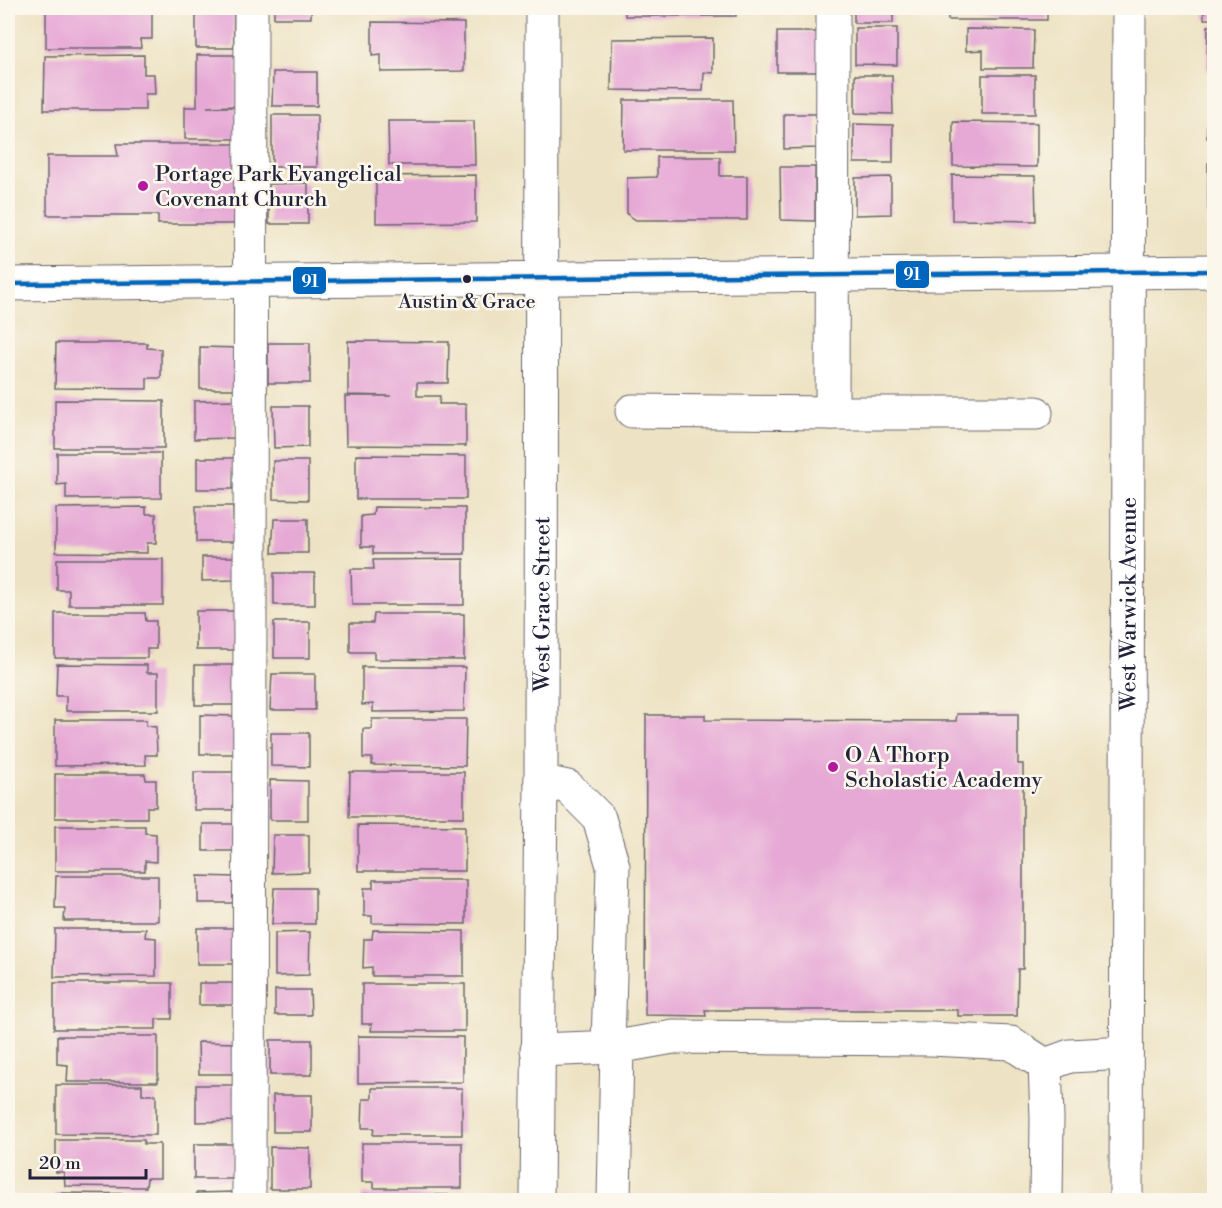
<svg xmlns="http://www.w3.org/2000/svg" width="1222" height="1208" viewBox="0 0 1222 1208" font-family="'Libre Bodoni',serif">
  <rect width="100%" height="100%" fill="#fbf7ec"/>
  <filter id="ink" filterUnits="userSpaceOnUse"><feTurbulence type="fractalNoise" baseFrequency=".0167" numOctaves="2"/><feDisplacementMap in="SourceGraphic" scale="12" xChannelSelector="R" yChannelSelector="G"/><feConvolveMatrix kernelMatrix="1 2 1 2 8 2 1 2 1" color-interpolation-filters="sRGB"/></filter>
  <filter id="wash" filterUnits="userSpaceOnUse"><feTurbulence type="fractalNoise" baseFrequency=".008" numOctaves="4" result="noise"/><feDisplacementMap in="SourceGraphic" scale="24" xChannelSelector="R" yChannelSelector="G"/><feGaussianBlur stdDeviation="1.35" result="paint"/><feColorMatrix in="noise" values="0 0 0 0 0 0 0 0 0 0 0 0 0 0 0 0 0 1.4 0 .05"/><feComposite in="paint" operator="in"/></filter>
  <g filter="url(#wash)">
    <rect width="100%" height="100%" fill="#ede2c3"/>
    <g id="blocks">
      <g fill="#e6a8d5">
        <polygon points="46,8 152,8 152,39 140,39 141,48 46,48"/>
        <rect x="274" y="8" width="37" height="10"/>
        <rect x="376" y="8" width="48" height="2"/>
        <rect x="625" y="8" width="111" height="8"/>
        <rect x="854" y="8" width="39" height="15"/>
        <rect x="948" y="8" width="99" height="12"/>
        <rect x="1204" y="8" width="10" height="11"/>
        <rect x="196" y="9" width="38" height="39"/>
        <polygon points="372,22 464,23 464,71 381,72 381,55 372,56"/>
        <polygon points="1208,26 1214,26 1214,71 1207,71"/>
        <polygon points="855,28 897,28 897,65 855,64"/>
        <polygon points="966,29 1034,30 1033,68 983,68 983,50 966,51"/>
        <rect x="777" y="32" width="42" height="40"/>
        <polygon points="713,38 713,73 704,72 703,91 611,90 612,39"/>
        <polygon points="144,55 144,74 154,74 155,94 145,94 145,110 44,110 45,56"/>
        <polygon points="197,55 237,55 237,106 207,107 237,107 237,139 185,139 185,107 197,107"/>
        <polygon points="273,72 317,72 317,106 272,106"/>
        <polygon points="855,75 892,75 893,114 855,113"/>
        <rect x="982" y="75" width="53" height="39"/>
        <rect x="1207" y="91" width="7" height="47"/>
        <polygon points="624,100 733,100 734,150 623,150"/>
        <polygon points="784,114 817,114 817,148 784,149"/>
        <rect x="272" y="115" width="45" height="52"/>
        <polygon points="388,121 474,121 475,165 389,165"/>
        <polygon points="953,122 1037,123 1037,167 953,166"/>
        <polygon points="854,124 893,125 893,163 854,163"/>
        <polygon points="116,144 239,144 238,224 158,224 158,215 47,215 47,156 118,156"/>
        <polygon points="657,157 720,157 720,176 747,176 747,220 636,220 627,214 627,178 657,177"/>
        <rect x="1208" y="163" width="6" height="47"/>
        <polygon points="780,167 815,167 815,221 781,220"/>
        <polygon points="476,175 476,222 376,223 376,176"/>
        <polygon points="952,175 1035,176 1036,221 952,220"/>
        <polygon points="891,177 891,214 855,215 855,178"/>
        <polygon points="308,183 308,224 269,224 269,184"/>
        <polygon points="348,341 449,342 448,383 417,383 417,396 440,396 439,404 466,404 466,446 346,445 345,396 391,396 348,395"/>
        <polygon points="56,343 147,343 147,348 161,349 161,378 147,378 147,389 55,388"/>
        <rect x="268" y="343" width="42" height="40"/>
        <polygon points="200,347 241,348 241,389 200,389"/>
        <polygon points="55,400 164,401 164,448 55,448"/>
        <polygon points="234,400 234,438 194,439 194,401"/>
        <polygon points="273,406 308,406 308,447 274,448"/>
        <polygon points="57,453 161,453 161,498 66,499 66,484 57,485"/>
        <polygon points="356,455 466,456 466,499 356,499"/>
        <polygon points="197,458 234,458 233,489 197,489"/>
        <polygon points="273,461 308,461 308,500 273,499"/>
        <polygon points="196,506 233,506 234,542 196,542"/>
        <polygon points="146,507 146,514 156,514 156,543 147,543 147,553 56,552 56,508"/>
        <polygon points="374,507 465,508 465,554 373,554 373,547 361,547 361,516 373,515"/>
        <polygon points="274,519 308,519 308,553 272,553"/>
        <polygon points="202,557 235,557 235,580 202,581"/>
        <polygon points="57,559 163,559 163,605 69,605 69,590 57,590"/>
        <polygon points="464,559 464,605 352,605 351,569 374,569 373,560"/>
        <rect x="274" y="573" width="41" height="32"/>
        <rect x="196" y="611" width="40" height="39"/>
        <polygon points="55,613 145,613 146,621 156,621 156,649 147,649 147,658 55,658"/>
        <polygon points="374,614 464,614 464,660 374,659 374,652 350,652 350,623 373,623"/>
        <rect x="274" y="622" width="36" height="36"/>
        <polygon points="57,664 147,665 147,673 158,673 158,711 66,711 66,696 56,696"/>
        <polygon points="195,665 235,665 236,705 195,705"/>
        <polygon points="362,667 465,667 464,711 373,712 373,704 362,705"/>
        <polygon points="272,674 315,674 315,710 270,710"/>
        <polygon points="957,714 1018,714 1018,764 1023,764 1023,969 1018,969 1017,1016 958,1016 958,1010 705,1010 706,1016 645,1015 646,715 705,715 705,720 956,721"/>
        <polygon points="200,715 235,716 235,754 200,754"/>
        <polygon points="372,719 466,719 465,766 372,765 372,758 363,758 363,729 372,729"/>
        <polygon points="55,720 146,720 146,726 156,727 157,755 145,755 146,765 55,766"/>
        <polygon points="271,733 309,733 309,767 271,766"/>
        <rect x="194" y="772" width="42" height="38"/>
        <polygon points="350,772 464,772 464,817 349,817"/>
        <polygon points="55,774 145,774 146,780 156,780 156,807 147,807 147,818 55,818"/>
        <polygon points="270,780 308,781 308,820 270,820"/>
        <rect x="203" y="824" width="34" height="27"/>
        <polygon points="358,825 465,826 465,871 358,871"/>
        <polygon points="55,826 145,826 145,833 156,834 156,862 145,861 145,871 55,871"/>
        <polygon points="273,835 309,835 309,872 272,873"/>
        <polygon points="56,876 158,876 158,921 64,921 65,908 55,908"/>
        <polygon points="198,876 236,877 236,903 198,903"/>
        <polygon points="373,880 466,880 466,924 372,923 372,916 364,916 364,888 373,888"/>
        <polygon points="274,888 315,888 315,924 272,924"/>
        <polygon points="197,928 237,928 236,964 197,964"/>
        <polygon points="55,929 146,929 145,937 156,938 156,976 54,977"/>
        <polygon points="373,930 464,931 464,976 372,976 372,967 363,968 364,939 372,939"/>
        <polygon points="310,932 309,975 275,976 275,933"/>
        <polygon points="54,983 172,983 172,1019 156,1019 156,1029 54,1029"/>
        <rect x="199" y="983" width="35" height="22"/>
        <polygon points="362,984 465,984 465,1031 371,1031 372,1024 362,1024"/>
        <polygon points="275,990 310,990 311,1015 275,1015"/>
        <polygon points="57,1036 158,1036 158,1082 67,1082 68,1065 57,1064"/>
        <polygon points="358,1036 463,1037 463,1082 358,1083"/>
        <rect x="270" y="1040" width="42" height="35"/>
        <polygon points="198,1042 236,1043 236,1074 199,1074"/>
        <polygon points="56,1085 142,1085 142,1095 156,1095 156,1135 56,1134"/>
        <polygon points="196,1085 236,1085 236,1121 196,1122"/>
        <polygon points="372,1088 462,1088 462,1135 373,1135 374,1128 362,1128 363,1099 372,1099"/>
        <rect x="273" y="1095" width="39" height="37"/>
        <polygon points="56,1140 144,1140 144,1144 160,1144 160,1178 147,1178 146,1187 65,1186 64,1172 56,1172"/>
        <polygon points="362,1143 462,1143 462,1188 374,1188 374,1182 362,1182"/>
        <rect x="194" y="1144" width="40" height="35"/>
        <polygon points="270,1147 310,1148 310,1189 270,1189"/>
        <polygon points="235,1192 235,1200 196,1200 196,1193"/>
        <polygon points="55,1193 158,1194 158,1200 55,1200"/>
        <polygon points="362,1194 464,1195 464,1200 362,1200"/>
      </g>
    </g>
  </g>
  <g filter="url(#ink)">
    <use href="#blocks" fill-opacity="0" stroke="#69656b" stroke-width="1.5"/>
    <g fill="none" stroke-linecap="round" stroke-linejoin="round">
      <g stroke="#69656b" stroke-width="35">
        <g id="minor">
          <polyline points="8,284 1214,271"/>
          <polyline points="632,411 832,413 833,8"/>
          <polyline points="832,413 1036,413"/>
          <polyline points="541,781 568,787 599,818 613,866 608,1047"/>
          <polyline points="537,1050 617,1047 673,1037 931,1039 1011,1043 1045,1065 1047,1118 1046,1200"/>
          <polyline points="1045,1065 1070,1056 1126,1053"/>
          <polyline points="249,1200 251,8"/>
          <path id="s1" d="M537,1200L541,781L542,8"/>
          <polyline points="614,1200 617,1047"/>
          <path id="s2" d="M1126,1200L1129,8"/>
        </g>
      </g>
      <use href="#minor" stroke="#fff" stroke-width="33"/>
      <g stroke="#fbf7ec" stroke-width="9">
        <polyline id="bus-1" points="8,284 1214,271"/>
      </g>
      <use href="#bus-1" stroke="#0065bd" stroke-width="4.5"/>
    </g>
  </g>
  <g fill="#b5179e" stroke="#fbf7ec" stroke-width="2">
    <circle cx="143" cy="186" r="6"/>
    <circle cx="833" cy="767" r="6"/>
  </g>
  <circle fill="#22223b" stroke="#fbf7ec" stroke-width="2" cx="467" cy="279" r="5"/>
  <g text-anchor="middle" stroke-width="5" stroke-linejoin="round" paint-order="stroke">
    <g font-size="20" fill="#22223b" stroke="#fbf7ec">
      <text x="467" y="308">Austin &amp; Grace</text>
    </g>
    <g font-size="22" fill="#22223b" stroke="#fbf7ec" text-anchor="start">
      <text x="155" y="181">Portage Park Evangelical<tspan x="155" dy="25">Covenant Church</tspan></text>
      <text x="845" y="762">O A Thorp<tspan x="845" dy="25">Scholastic Academy</tspan></text>
    </g>
    <g font-size="22" fill="#22223b" stroke="#fbf7ec">
      <text dy="8" stroke="none"><textPath href="#s1" startOffset="596">West Grace Street</textPath></text>
      <text dy="8" stroke="none"><textPath href="#s2" startOffset="596">West Warwick Avenue</textPath></text>
    </g>
  </g>
  <g stroke="#fbf7ec" stroke-width="2">
    <rect x="895" y="260" width="35" height="29" rx="6" fill="#0065bd"/>
    <rect x="292" y="266" width="35" height="29" rx="6" fill="#0065bd"/>
  </g>
  <g font-size="16" text-anchor="middle" font-weight="bold" fill="#fff">
    <text x="912" y="280">91</text>
    <text x="310" y="287">91</text>
  </g>
  <rect width="1222" height="1208" fill="none" stroke="#fbf7ec" stroke-width="30"/>
  <path d="M30 1169v9h116v-9" fill="none" stroke="#22223b" stroke-width="3"/>
  <text x="39" y="1169" font-size="18" fill="#22223b" stroke="#fbf7ec" stroke-width="4.5" paint-order="stroke">20 m</text>
</svg>
